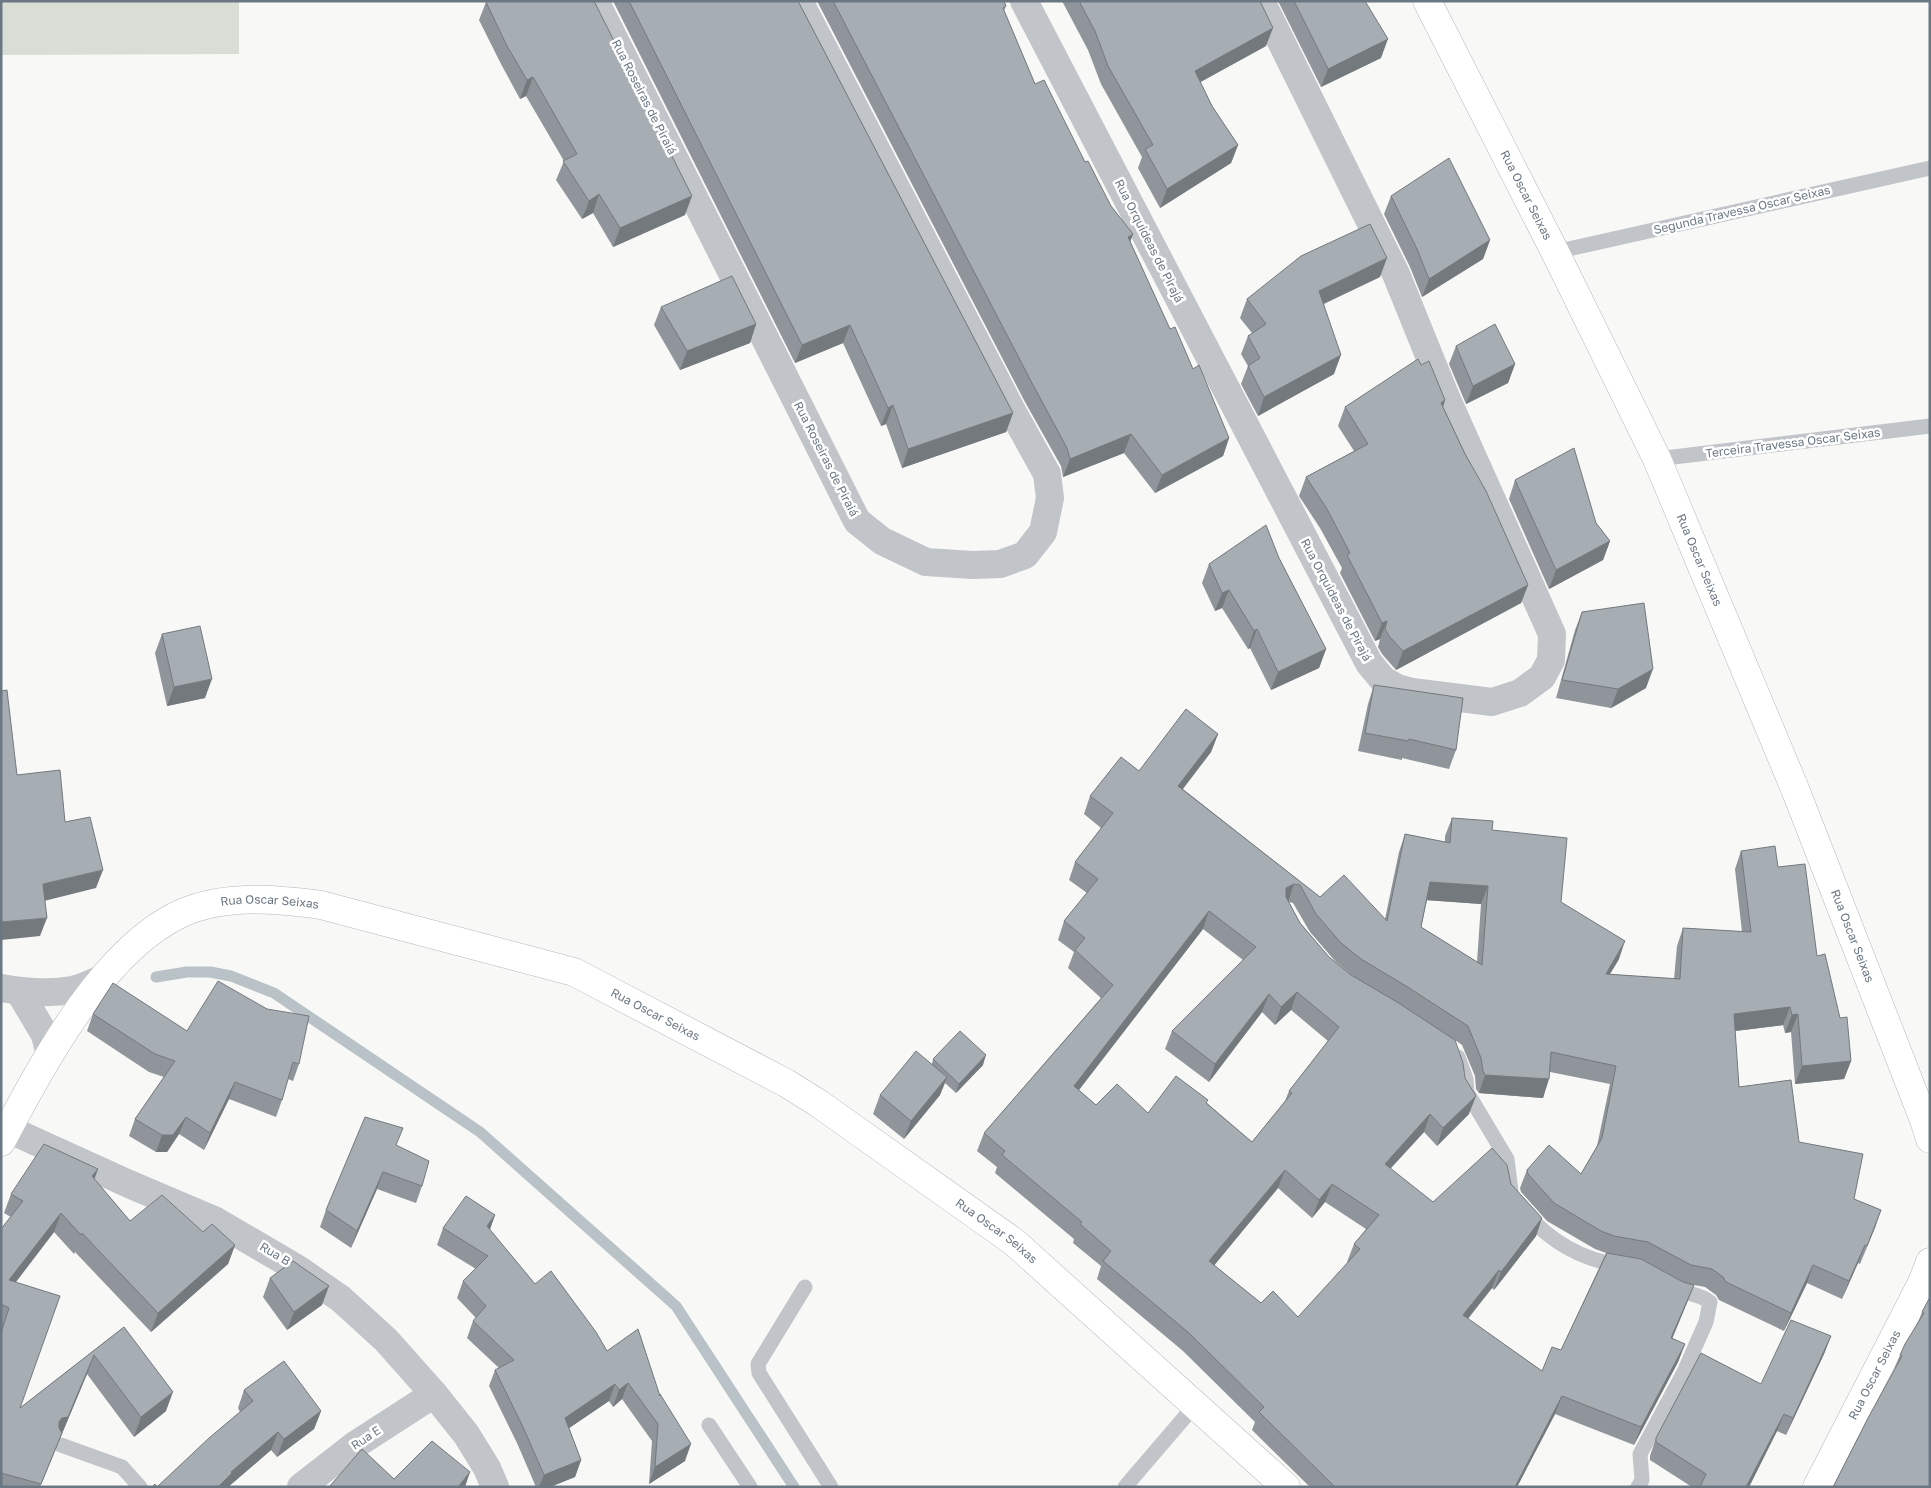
<svg xmlns="http://www.w3.org/2000/svg" width="1931" height="1488" viewBox="0 0 1931 1488" font-family="'Golos Text',sans-serif">
  <rect width="100%" height="100%" fill="#f8f8f7"/>
  <polygon fill="#d8ddd6" points="1,1 239,1 239,54 1,55"/>
  <g fill="none" stroke-linecap="round" stroke-linejoin="round">
    <polyline stroke="#b9c2c7" stroke-width="11" points="156,977 187,972 210,972 231,976 274,993 480,1132 676,1306 794,1487"/>
    <g stroke="#b3b8bc" stroke-width="29">
      <g id="secondary">
        <path id="s1" d="M1427,1L1555,252L1657,459L1795,789L1924,1120L1930,1139"/>
        <path id="s2" d="M1,1142C42,1066 101,950 182,913C226,894 275,899 321,905L574,972L786,1083L818,1103L1014,1242L1286,1487"/>
        <path id="s3" d="M1817,1487L1922,1283L1930,1262"/>
      </g>
    </g>
    <g stroke="#c1c4c8" stroke-width="15">
      <polyline points="1555,252 1930,168"/>
      <polyline points="1657,459 1930,426"/>
      <polyline points="1458,1057 1466,1079 1467,1092 1507,1159 1511,1191"/>
      <path d="M1525,1212C1551,1243 1583,1260 1622,1266"/>
      <polyline points="805,1287 758,1364 759,1373 831,1487"/>
      <polyline points="709,1425 750,1487"/>
      <polyline points="61,1445 122,1467 140,1487"/>
      <polyline points="1125,1487 1196,1404"/>
      <path d="M1638,1487L1642,1480L1640,1454L1684,1372L1706,1322L1710,1302C1699,1293 1685,1294 1673,1287"/>
    </g>
    <g stroke="#c1c4c8" stroke-width="28">
      <polyline points="595,1 857,521 882,541 926,562 973,565 1000,564 1025,555 1043,532 1050,498 1047,474 1011,409 799,1"/>
      <polyline points="1024,1 1369,663 1383,680 1397,688 1412,692 1492,702 1520,693 1542,677 1551,660 1552,634 1445,395 1396,274 1261,1"/>
      <path d="M1,988C24,992 49,994 72,990C82,988 92,983 101,979"/>
      <polyline points="19,991 45,1035 50,1055"/>
      <polyline points="301,1487 355,1445 434,1394"/>
    </g>
    <polyline stroke="#c1c4c8" stroke-width="28" points="8,1129 129,1184 216,1221 298,1269 341,1299 386,1340 434,1394 466,1434 487,1468 495,1487"/>
    <use href="#secondary" stroke="#fff" stroke-width="28"/>
  </g>
  <g fill="#8f959a" fill-rule="evenodd">
    <polygon points="613,1 798,1 1013,413 1006,432 902,468 886,424 881,426 843,343 795,363"/>
    <polygon points="817,1 1004,1 1006,6 1004,11 1035,84 1085,162 1111,206 1133,234 1130,242 1170,329 1193,369 1229,438 1223,456 1155,493 1124,453 1063,477 1061,466 1025,402"/>
    <polygon points="1062,1 1260,1 1266,46 1200,82 1212,106 1238,145 1231,163 1160,208 1138,168 1142,157 1101,84 1088,50"/>
    <polygon points="1278,1 1365,1 1381,58 1321,87"/>
    <polygon points="486,2 685,215 613,247 593,213 582,219 556,180 564,161 526,96 520,99 501,64 479,20"/>
    <polygon points="1391,196 1490,240 1483,259 1422,297 1410,267 1384,214"/>
    <polygon points="1380,277 1324,304 1334,374 1258,416 1241,384 1248,366 1241,354 1248,336 1252,333 1240,318 1247,299"/>
    <polygon points="661,307 756,324 750,343 680,370 654,325"/>
    <polygon points="1456,346 1515,364 1508,383 1466,404 1449,364"/>
    <polygon points="1421,365 1445,400 1443,407 1528,585 1521,603 1396,670 1382,654 1378,647 1380,639 1375,641 1340,573 1342,568 1320,528 1299,496 1306,477 1354,451 1338,426 1345,407"/>
    <polygon points="1515,480 1596,523 1610,541 1603,560 1549,589 1509,499"/>
    <polygon points="1279,558 1326,649 1319,668 1271,690 1250,648 1248,649 1222,608 1215,611 1202,583 1209,564"/>
    <polygon points="1582,612 1646,688 1611,708 1556,698 1575,630"/>
    <polygon points="162,634 205,698 167,706 155,653"/>
    <polygon points="1374,685 1456,750 1449,769 1402,758 1402,760 1358,751 1368,704"/>
    <path d="M1218,734L1211,752L1183,789L1320,897L1385,919L1399,852L1405,834L1445,842V836L1452,818L1492,830L1561,902L1619,959L1610,974L1674,979L1677,946L1683,928L1742,932L1735,869L1741,851L1778,867L1817,956L1851,1061L1844,1079L1795,1084L1791,1032L1785,1033L1783,1025L1735,1031L1739,1087L1799,1142L1854,1199L1881,1210L1860,1264L1858,1263L1842,1299L1807,1283L1784,1331L1719,1300L1716,1295L1705,1287L1694,1285L1672,1338L1685,1344L1678,1362L1634,1445L1555,1414L1517,1487H1310L1252,1430L1255,1422L1183,1351L1097,1279L1101,1266L1073,1243L1074,1239L995,1173L997,1167L977,1151L984,1133L1101,998L1068,968L1074,952L1058,940L1064,921L1087,893L1069,880L1075,862L1101,828L1084,814L1090,796L1139,771ZM1427,900L1481,904L1477,962L1421,927ZM1289,902L1293,903L1310,932L1335,961L1354,977L1329,957L1300,923ZM1203,929L1243,960L1172,1031L1165,1049L1209,1082L1262,1012L1275,1025L1291,1010L1328,1041L1289,1091L1285,1101L1252,1142L1207,1103L1148,1113L1096,1105L1079,1090ZM1455,1040L1462,1045L1475,1076L1476,1089L1479,1093L1543,1098L1550,1072L1610,1084L1597,1146L1581,1174L1527,1170L1520,1188L1521,1192L1547,1221L1595,1249L1606,1253L1561,1350L1542,1371L1468,1319L1492,1288L1494,1290L1536,1236L1542,1218L1511,1184L1433,1202L1390,1169L1424,1132L1437,1146L1469,1114ZM1278,1188L1312,1218L1325,1202L1366,1229L1354,1244L1347,1262L1348,1263L1298,1317L1261,1303L1214,1265Z"/>
    <polygon points="93,1014 187,1031 299,1064 293,1081 288,1079 282,1100 276,1117 229,1099 204,1150 179,1134 167,1152 156,1152 129,1136 135,1119 164,1077 149,1072 87,1031"/>
    <polygon points="933,1059 983,1065 956,1093 945,1083 940,1095 904,1139 873,1114 880,1095 932,1064"/>
    <polygon points="397,1146 422,1186 416,1203 377,1189 351,1248 320,1227 326,1210"/>
    <polygon points="98,1169 94,1179 130,1221 203,1232 235,1245 228,1264 151,1332 75,1252 74,1254 54,1232 16,1282 20,1408 124,1327 166,1411 134,1437 87,1374 61,1436 40,1487 1,1487 1,1330 2,1327 1,1327 1,1229 11,1217 4,1213 11,1194"/>
    <polygon points="495,1215 490,1230 535,1284 607,1351 660,1395 685,1461 649,1484 652,1441 622,1399 613,1407 609,1401 569,1428 581,1460 575,1477 550,1487 536,1487 517,1443 489,1386 495,1370 499,1368 467,1338 473,1321 476,1318 457,1298 463,1281 476,1269 437,1245 443,1228"/>
    <polygon points="270,1278 322,1305 287,1330 263,1297"/>
    <polygon points="1930,1297 1930,1487 1895,1367 1900,1355 1918,1323 1922,1312"/>
    <polygon points="1831,1336 1824,1354 1786,1435 1777,1431 1749,1487 1692,1487 1650,1460 1650,1456 1656,1438 1761,1384"/>
    <polygon points="244,1390 321,1411 314,1429 277,1457 271,1450 228,1487 152,1487 157,1487 240,1412 238,1408"/>
  </g>
  <g fill="#74797d">
    <polygon points="1273,28 1266,46 1188,89 1195,71"/>
    <polygon points="1388,39 1381,58 1321,87 1328,69"/>
    <polygon points="533,77 526,96 520,99 527,80"/>
    <polygon points="1238,145 1231,163 1160,208 1167,189"/>
    <polygon points="599,194 593,213 582,219 589,201"/>
    <polygon points="692,196 685,215 613,247 620,228"/>
    <polygon points="1133,234 1126,253 1128,237"/>
    <polygon points="1490,240 1483,259 1422,297 1429,279"/>
    <polygon points="1387,258 1380,277 1312,309 1319,291"/>
    <polygon points="756,324 750,343 680,370 687,351"/>
    <polygon points="850,325 843,343 795,363 802,345"/>
    <polygon points="1341,355 1334,374 1258,416 1264,397"/>
    <polygon points="1515,364 1508,383 1466,404 1473,386"/>
    <polygon points="1445,400 1439,419 1441,403"/>
    <polygon points="893,405 886,424 881,426 888,408"/>
    <polygon points="1013,413 1006,432 902,468 908,449"/>
    <polygon points="1131,434 1124,453 1063,477 1070,459"/>
    <polygon points="1229,438 1223,456 1155,493 1162,475"/>
    <polygon points="1610,541 1603,560 1549,589 1556,570"/>
    <polygon points="1528,585 1521,603 1396,670 1403,651"/>
    <polygon points="1229,590 1222,608 1215,611 1222,593"/>
    <polygon points="1387,621 1380,639 1375,641 1382,623"/>
    <polygon points="1257,629 1250,648 1248,649 1254,631"/>
    <polygon points="1326,649 1319,668 1271,690 1278,672"/>
    <polygon points="1653,669 1646,688 1611,708 1618,689"/>
    <polygon points="212,679 205,698 167,706 174,687"/>
    <polygon points="1218,734 1211,752 1171,804 1178,786"/>
    <polygon points="103,870 96,888 36,903 43,884"/>
    <polygon points="1430,882 1488,886 1481,904 1424,900"/>
    <polygon points="1294,884 1288,902 1280,907 1286,888"/>
    <polygon points="1209,911 1203,929 1068,1104 1074,1086"/>
    <polygon points="47,918 40,936 1,940 1,922"/>
    <polygon points="1625,941 1619,959 1599,992 1606,974"/>
    <polygon points="1297,992 1291,1010 1275,1025 1281,1007"/>
    <polygon points="1269,994 1262,1012 1209,1082 1215,1064"/>
    <polygon points="1790,1007 1783,1025 1727,1032 1734,1014"/>
    <polygon points="1798,1014 1791,1032 1785,1033 1792,1015"/>
    <polygon points="986,1055 983,1065 956,1093 959,1084"/>
    <polygon points="1851,1061 1844,1079 1795,1084 1802,1066"/>
    <polygon points="1485,1075 1549,1079 1543,1098 1479,1093"/>
    <polygon points="947,1077 940,1095 904,1139 911,1121"/>
    <polygon points="235,1082 229,1099 204,1150 210,1133"/>
    <polygon points="1476,1096 1469,1114 1437,1146 1443,1128"/>
    <polygon points="1430,1114 1424,1132 1378,1182 1385,1164"/>
    <polygon points="186,1117 179,1134 167,1152 156,1152 162,1135"/>
    <polygon points="98,1169 91,1188 92,1176"/>
    <polygon points="1285,1170 1278,1188 1203,1279 1209,1261"/>
    <polygon points="383,1172 377,1189 351,1248 357,1231"/>
    <polygon points="1332,1184 1325,1202 1312,1218 1319,1200"/>
    <polygon points="1881,1210 1875,1228 1860,1264"/>
    <polygon points="61,1213 54,1232 2,1300 9,1280"/>
    <polygon points="495,1215 489,1231 487,1226"/>
    <polygon points="1542,1218 1536,1236 1494,1290 1501,1272"/>
    <polygon points="235,1245 228,1264 151,1332 158,1313"/>
    <polygon points="1865,1245 1858,1263 1842,1299 1849,1281"/>
    <polygon points="1813,1265 1807,1283 1784,1331 1791,1313"/>
    <polygon points="1499,1270 1492,1288 1456,1333 1463,1315"/>
    <polygon points="1694,1285 1687,1303 1665,1356 1671,1338"/>
    <polygon points="329,1286 322,1305 287,1330 294,1312"/>
    <polygon points="1831,1336 1824,1354 1786,1435 1793,1418"/>
    <polygon points="1685,1344 1678,1362 1634,1445 1641,1427"/>
    <polygon points="94,1355 87,1374 61,1436 40,1487 60,1436 55,1438 59,1422"/>
    <polygon points="628,1383 622,1399 613,1407 619,1390"/>
    <polygon points="615,1384 609,1401 559,1435 565,1418"/>
    <polygon points="173,1392 166,1411 134,1437 141,1417"/>
    <polygon points="1562,1396 1555,1414 1517,1487 1515,1487"/>
    <polygon points="321,1411 314,1429 277,1457 284,1439"/>
    <polygon points="1784,1414 1777,1431 1749,1487 1746,1487"/>
    <polygon points="278,1432 271,1450 228,1487 218,1487 231,1472"/>
    <polygon points="691,1444 685,1461 649,1484 655,1467"/>
    <polygon points="581,1460 575,1477 550,1487 539,1487 544,1475"/>
    <polygon points="470,1472 465,1487 458,1487"/>
  </g>
  <g fill="#a6adb3" stroke="#74797d" fill-rule="evenodd">
    <polygon points="487,1 594,1 692,196 620,228 599,194 589,201 563,161 577,154 533,77 527,80 507,46 486,2"/>
    <polygon points="629,1 798,1 1013,413 908,449 893,405 888,408 850,325 802,345"/>
    <polygon points="833,1 1004,1 1006,6 1003,8 1035,84 1044,80 1085,162 1088,161 1111,206 1133,234 1128,237 1170,329 1175,327 1193,369 1199,365 1229,438 1162,475 1131,434 1070,459 1067,448 1032,383"/>
    <polygon points="1079,1 1260,1 1273,28 1195,71 1212,106 1238,145 1167,189 1145,149 1153,145 1108,66 1095,31"/>
    <polygon points="1294,1 1365,1 1388,39 1328,69"/>
    <polygon points="1449,158 1490,240 1429,279 1417,249 1391,196"/>
    <polygon points="1370,224 1387,258 1319,291 1341,355 1264,397 1248,366 1260,358 1248,336 1266,324 1247,299 1301,256"/>
    <polygon points="732,276 756,324 687,351 661,307"/>
    <polygon points="1495,324 1515,364 1473,386 1456,346"/>
    <polygon points="1418,359 1421,365 1429,361 1445,400 1441,403 1465,454 1486,491 1528,585 1403,651 1389,636 1385,629 1387,621 1382,623 1347,555 1350,553 1327,509 1306,477 1368,444 1345,407"/>
    <polygon points="1574,448 1596,523 1610,541 1556,570 1515,480"/>
    <polygon points="1266,525 1279,558 1326,649 1278,672 1257,629 1254,631 1229,590 1222,593 1209,564"/>
    <polygon points="1644,603 1653,669 1618,689 1562,680 1582,612"/>
    <polygon points="200,626 212,679 174,687 162,634"/>
    <polygon points="1374,685 1463,698 1456,750 1409,739 1408,741 1365,733"/>
    <polygon points="7,690 17,775 60,770 65,822 90,817 103,870 43,884 47,918 1,922 1,691"/>
    <path d="M1186,709L1218,734L1178,786L1320,897L1344,875L1387,921L1405,834L1450,843L1452,818L1493,821L1492,830L1567,838L1561,902L1625,941L1606,974L1680,979L1683,928L1751,932L1741,851L1775,846L1778,867L1805,864L1817,956L1825,954L1840,1018L1847,1017L1851,1061L1802,1066L1798,1014L1792,1015L1790,1007L1734,1014L1739,1087L1791,1080L1799,1142L1863,1154L1854,1199L1881,1210L1867,1246L1865,1245L1849,1281L1813,1265L1791,1313L1726,1282L1723,1277L1712,1269L1691,1265L1648,1242L1614,1236L1601,1231L1554,1203L1528,1174L1527,1170L1549,1145L1581,1174L1602,1138L1616,1066L1551,1052L1549,1079L1485,1075L1483,1071L1481,1058L1468,1026L1406,986L1361,959L1341,943L1316,914L1300,885L1294,884L1286,888V897L1300,923L1329,957L1351,975L1397,1002L1455,1040L1463,1063L1465,1078L1476,1096L1443,1128L1430,1114L1385,1164L1433,1202L1492,1148L1507,1165L1511,1184L1542,1218L1501,1272L1499,1270L1463,1315L1542,1371L1552,1347L1561,1350L1607,1253L1641,1259L1683,1282L1694,1285L1671,1338L1685,1344L1641,1427L1562,1396L1515,1487H1335L1259,1412L1264,1407L1189,1333L1103,1261L1111,1251L1080,1224L1082,1222L1002,1155L1005,1151L984,1133L1113,985L1075,950L1085,938L1064,921L1098,879L1075,862L1113,813L1090,796L1121,757L1139,771ZM1430,882L1488,886L1482,965L1421,927ZM1209,911L1256,947L1172,1031L1215,1064L1269,994L1281,1007L1297,992L1339,1027L1289,1091L1292,1093L1252,1142L1206,1103L1208,1100L1176,1076L1148,1113L1117,1084L1096,1105L1074,1086ZM1285,1170L1319,1200L1332,1184L1379,1215L1354,1244L1360,1249L1298,1317L1273,1291L1261,1303L1209,1261Z"/>
    <polygon points="218,981 267,1009 309,1016 299,1064 293,1062 282,1100 235,1082 210,1133 186,1117 173,1135 162,1135 135,1119 175,1061 155,1054 93,1014 113,983 187,1031"/>
    <polygon points="960,1031 986,1055 959,1084 933,1059"/>
    <polygon points="916,1051 947,1077 911,1121 880,1095"/>
    <polygon points="365,1117 403,1128 396,1145 429,1161 422,1186 383,1172 357,1231 326,1210"/>
    <polygon points="44,1144 98,1169 92,1176 130,1221 162,1195 203,1232 212,1224 235,1245 158,1313 82,1233 81,1235 61,1213 9,1280 60,1296 20,1408 124,1327 173,1392 141,1417 94,1355 68,1417 62,1418 59,1422 59,1428 62,1433 41,1484 1,1473 1,1333 9,1308 1,1304 1,1229 23,1201 11,1194"/>
    <polygon points="466,1196 495,1215 487,1226 535,1284 551,1271 596,1332 607,1351 638,1329 660,1396 660,1394 691,1444 655,1467 658,1424 628,1383 619,1390 615,1384 565,1418 581,1460 544,1475 523,1427 495,1370 514,1360 473,1321 486,1306 463,1281 488,1256 443,1228"/>
    <polygon points="293,1261 329,1286 294,1312 270,1278"/>
    <polygon points="1930,1297 1930,1487 1833,1487 1868,1418 1902,1356 1900,1355 1905,1344 1924,1313 1922,1312"/>
    <polygon points="1791,1320 1831,1336 1793,1418 1784,1414 1746,1487 1700,1487 1706,1474 1656,1442 1656,1438 1701,1353 1761,1384"/>
    <polygon points="284,1361 321,1411 284,1439 278,1432 231,1472 232,1473 218,1487 152,1487 155,1484 157,1487 209,1438 253,1401 244,1390"/>
    <polygon points="432,1441 470,1472 458,1487 329,1487 362,1449 394,1479"/>
  </g>
  <g text-anchor="middle" stroke-width="5" stroke-linejoin="round" paint-order="stroke">
    <g font-size="12" fill="#6b7884" stroke="#fff">
      <text transform="translate(644 97) rotate(63)" y="4">Rua Roseiras de Piraiá</text>
      <text dy="4" stroke="none"><textPath href="#s1" startOffset="218">Rua Oscar Seixas</textPath></text>
      <text transform="translate(1742 210) rotate(-13)" y="4">Segunda Travessa Oscar Seixas</text>
      <text transform="translate(1149 241) rotate(63)" y="4">Rua Orquideas de Pirajá</text>
      <text transform="translate(1793 443) rotate(-7)" y="4">Terceira Travessa Oscar Seixas</text>
      <text transform="translate(826 459) rotate(63)" y="4">Rua Roseiras de Piraiá</text>
      <text dy="4" stroke="none"><textPath href="#s1" startOffset="622">Rua Oscar Seixas</textPath></text>
      <text transform="translate(1336 600) rotate(62)" y="4">Rua Orquideas de Pirajá</text>
      <text dy="4" stroke="none"><textPath href="#s2" startOffset="386">Rua Oscar Seixas</textPath></text>
      <text dy="4" stroke="none"><textPath href="#s1" startOffset="1028">Rua Oscar Seixas</textPath></text>
      <text dy="4" stroke="none"><textPath href="#s2" startOffset="791">Rua Oscar Seixas</textPath></text>
      <text dy="4" stroke="none"><textPath href="#s2" startOffset="1196">Rua Oscar Seixas</textPath></text>
      <text transform="translate(275 1254) rotate(31)" y="4">Rua B</text>
      <text dy="4" stroke="none"><textPath href="#s3" startOffset="126">Rua Oscar Seixas</textPath></text>
      <text transform="translate(366 1438) rotate(-34)" y="4">Rua E</text>
    </g>
  </g>
  <rect width="1931" height="1488" fill="none" stroke="#6b7884" stroke-width="5"/>
</svg>
